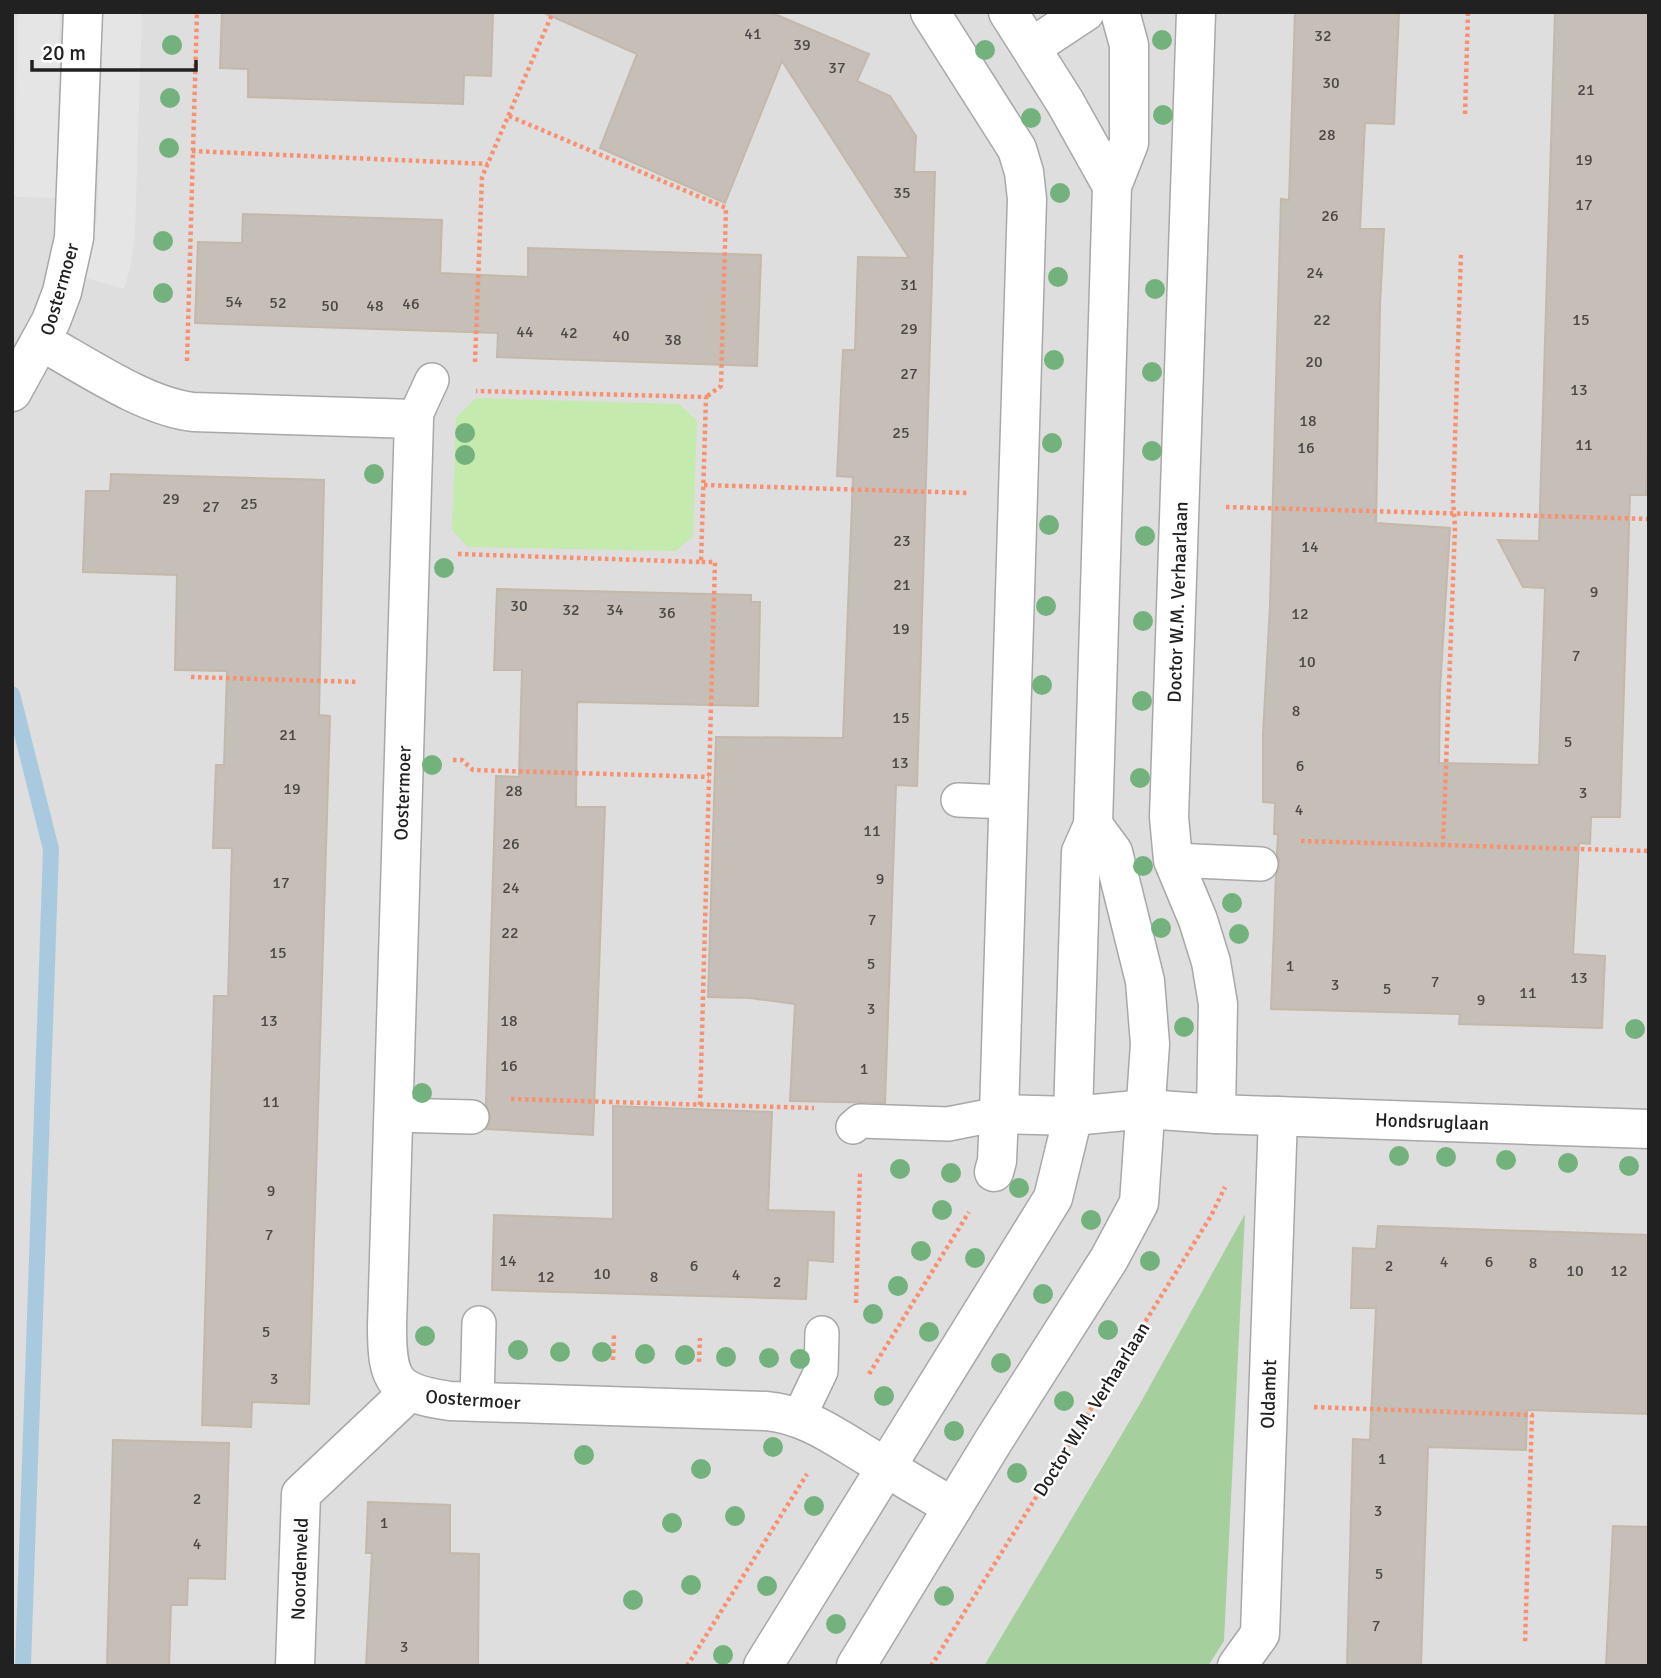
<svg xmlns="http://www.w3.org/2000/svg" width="1661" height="1678" viewBox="0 0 1661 1678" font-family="Signika,sans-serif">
  <rect width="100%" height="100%" fill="#f1efe7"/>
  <rect fill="#dfdede" x="12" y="12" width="1637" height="1654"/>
  <polygon fill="#c4eaae" points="476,398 679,404 697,421 693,536 676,551 468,547 452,530 456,418"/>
  <polygon fill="#a5d09d" points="1245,1214 1224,1641 1208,1666 984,1666 1141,1402"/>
  <g fill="#e5e5e5">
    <polygon points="18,12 60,12 56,198 18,197 14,193"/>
    <polygon points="103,12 142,12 135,231 131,264 124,289 86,278 97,219"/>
  </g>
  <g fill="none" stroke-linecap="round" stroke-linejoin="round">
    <polyline stroke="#a9cade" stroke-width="16" points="12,694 51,849 23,1666"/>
  </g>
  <g fill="#c6bfb7" stroke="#c3b8aa" stroke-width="2">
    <polygon points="222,12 493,12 491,76 464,75 463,104 248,97 248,69 220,68"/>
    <polygon points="542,12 770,12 869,54 857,81 890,96 916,136 914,172 935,172 917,786 896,785 885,1103 790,1101 795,1004 750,998 708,997 716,737 843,738 853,477 837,476 843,350 855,350 858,257 909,258 782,61 725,203 600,148 637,54"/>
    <polygon points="1295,12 1399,12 1394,124 1365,123 1360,229 1384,229 1380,305 1376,523 1450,528 1440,689 1439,763 1539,765 1545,588 1523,587 1498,540 1539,541 1555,12 1649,12 1649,396 1646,495 1630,495 1620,817 1591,817 1590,844 1579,843 1573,954 1605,956 1602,1028 1459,1024 1460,1014 1271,1009 1276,875 1280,864 1277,854 1278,834 1274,834 1275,803 1263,802 1263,734 1270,605 1281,199 1289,200"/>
    <polygon points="243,214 442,220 440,273 528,277 528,248 761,255 757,366 497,357 498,333 195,323 198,242 242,243"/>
    <polygon points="111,474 324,480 319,715 330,716 309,1404 252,1402 251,1427 202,1425 214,996 228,996 232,848 213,848 216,765 224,765 227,671 175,670 177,575 83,572 86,491 110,491"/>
    <polygon points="497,589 751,595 751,602 760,602 758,706 577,702 576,807 605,807 593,1135 486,1129 491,1118 486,1104 496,776 519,777 522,670 494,670"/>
    <polygon points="613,1106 772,1112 768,1210 834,1212 833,1262 808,1260 806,1299 492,1290 494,1215 613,1219"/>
    <polygon points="1378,1226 1649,1235 1649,1414 1527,1410 1526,1450 1428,1447 1421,1666 1347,1666 1353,1439 1370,1440 1376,1308 1351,1308 1353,1248 1376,1249"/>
    <polygon points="113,1440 229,1443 225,1579 188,1578 187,1605 171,1605 169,1666 107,1666"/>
    <polygon points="368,1502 450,1505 450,1553 479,1554 478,1666 366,1666 372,1553 366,1553"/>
    <polygon points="1613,1526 1649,1527 1649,1666 1606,1666"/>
  </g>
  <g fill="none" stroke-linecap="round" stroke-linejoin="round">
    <g stroke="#a8a8a8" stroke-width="36">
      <g id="service">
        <polyline points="414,419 432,380"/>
        <polyline points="958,800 1008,802"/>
        <polyline points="1173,860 1261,864"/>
        <polyline points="393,1115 472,1117"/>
        <polyline points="853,1127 860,1121 948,1124 999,1114"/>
        <polyline points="477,1402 479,1323"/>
        <polyline points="799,1417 821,1371 822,1333"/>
      </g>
    </g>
    <g stroke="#a8a8a8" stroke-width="41">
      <g id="minor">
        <polyline points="930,12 1017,149 1024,172 1027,199 999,1114 997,1161 994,1172"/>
        <polyline points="1008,12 1065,102 1112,186"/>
        <polyline points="1196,12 1169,817 1173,860 1198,920 1211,962 1218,1004 1216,1114"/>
        <polyline points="1032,47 1085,12"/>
        <path d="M41,341C86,366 144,406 193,412L414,419L387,1326C387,1381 393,1393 450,1401L766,1411C805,1414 837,1438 869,1457C897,1474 925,1491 953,1507"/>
        <polyline points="12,392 51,321 62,292 74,238 83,12"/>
        <polyline points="999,1114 1073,1116 1146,1109 1216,1114 1649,1129"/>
        <polyline points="295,1666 301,1494 409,1392"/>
        <polyline points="763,1666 1053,1198 1073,1116 1081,852 1093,825 1112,186 1129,143 1129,45 1120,12"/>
        <polyline points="856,1666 994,1440 1109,1259 1139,1203 1150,1044 1145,981 1113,852 1093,825"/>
        <polyline points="1237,1666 1260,1634 1278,1116"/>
      </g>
    </g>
    <g stroke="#f89171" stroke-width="4.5" stroke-dasharray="3.5 3.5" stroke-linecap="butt">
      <polyline points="1465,114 1468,12"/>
      <polyline points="509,116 726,208 721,386 706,397"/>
      <polyline points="192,151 488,164"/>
      <polyline points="187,361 197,12"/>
      <polyline points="475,362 482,177 553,12"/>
      <polyline points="704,485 969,493"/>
      <polyline points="1226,507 1649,519"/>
      <polyline points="458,554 701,562 706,397 476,391"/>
      <polyline points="191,677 359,682"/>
      <polyline points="453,760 462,760 473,770 709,777"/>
      <polyline points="1301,841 1649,851"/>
      <polyline points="1443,846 1455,527 1453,501 1461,253"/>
      <polyline points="511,1099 814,1108"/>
      <polyline points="700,1105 715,562 701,562"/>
      <polyline points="856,1303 860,1171"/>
      <polyline points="613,1360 614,1335"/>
      <polyline points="699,1362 700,1338"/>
      <polyline points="869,1374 969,1212"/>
      <polyline points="1314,1407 1532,1415 1525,1643"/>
      <polyline points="687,1666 807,1474"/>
      <polyline points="931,1666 1211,1216 1225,1187"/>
    </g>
    <use href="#service" stroke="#fff" stroke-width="33"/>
    <use href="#minor" stroke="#fff" stroke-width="38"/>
  </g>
  <g fill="#74b27d">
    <circle cx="1162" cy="40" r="10"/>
    <circle cx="172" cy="45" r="10"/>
    <circle cx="985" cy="50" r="10"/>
    <circle cx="170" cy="98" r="10"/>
    <circle cx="1163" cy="115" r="10"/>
    <circle cx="1031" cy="118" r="10"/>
    <circle cx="169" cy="148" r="10"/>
    <circle cx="1060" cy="193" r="10"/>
    <circle cx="163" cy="241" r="10"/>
    <circle cx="1058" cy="277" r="10"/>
    <circle cx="1155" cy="289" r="10"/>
    <circle cx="163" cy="293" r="10"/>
    <circle cx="1054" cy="360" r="10"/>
    <circle cx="1152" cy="372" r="10"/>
    <circle cx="465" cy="433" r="10"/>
    <circle cx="1052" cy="443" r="10"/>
    <circle cx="1152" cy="451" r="10"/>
    <circle cx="465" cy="455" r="10"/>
    <circle cx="374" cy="474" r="10"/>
    <circle cx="1049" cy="525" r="10"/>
    <circle cx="1145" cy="536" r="10"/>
    <circle cx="444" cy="568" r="10"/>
    <circle cx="1046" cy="606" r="10"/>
    <circle cx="1143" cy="621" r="10"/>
    <circle cx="1042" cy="685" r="10"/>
    <circle cx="1142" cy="701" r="10"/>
    <circle cx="432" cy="765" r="10"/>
    <circle cx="1140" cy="778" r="10"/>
    <circle cx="1143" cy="866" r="10"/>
    <circle cx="1232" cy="903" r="10"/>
    <circle cx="1161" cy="928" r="10"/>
    <circle cx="1239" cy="934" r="10"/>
    <circle cx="1184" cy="1027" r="10"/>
    <circle cx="1635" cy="1029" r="10"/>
    <circle cx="422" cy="1093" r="10"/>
    <circle cx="1399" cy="1156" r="10"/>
    <circle cx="1446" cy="1157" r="10"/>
    <circle cx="1506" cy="1160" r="10"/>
    <circle cx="1568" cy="1163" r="10"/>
    <circle cx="1629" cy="1166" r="10"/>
    <circle cx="900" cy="1169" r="10"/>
    <circle cx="951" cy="1173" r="10"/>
    <circle cx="1019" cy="1188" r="10"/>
    <circle cx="942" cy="1210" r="10"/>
    <circle cx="1091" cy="1220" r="10"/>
    <circle cx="921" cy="1251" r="10"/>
    <circle cx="975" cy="1258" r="10"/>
    <circle cx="1150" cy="1261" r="10"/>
    <circle cx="898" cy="1286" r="10"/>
    <circle cx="1043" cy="1294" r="10"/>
    <circle cx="873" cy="1314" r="10"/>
    <circle cx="1108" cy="1330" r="10"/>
    <circle cx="929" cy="1332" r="10"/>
    <circle cx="425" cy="1336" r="10"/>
    <circle cx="518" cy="1350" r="10"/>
    <circle cx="560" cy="1352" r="10"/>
    <circle cx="602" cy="1352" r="10"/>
    <circle cx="645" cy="1354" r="10"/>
    <circle cx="685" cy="1355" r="10"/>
    <circle cx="726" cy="1357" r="10"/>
    <circle cx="769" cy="1358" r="10"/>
    <circle cx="800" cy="1359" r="10"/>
    <circle cx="1001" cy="1363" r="10"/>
    <circle cx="884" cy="1396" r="10"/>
    <circle cx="1064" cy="1401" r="10"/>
    <circle cx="954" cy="1431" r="10"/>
    <circle cx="773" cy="1447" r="10"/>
    <circle cx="584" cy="1455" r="10"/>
    <circle cx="701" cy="1469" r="10"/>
    <circle cx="1017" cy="1473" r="10"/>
    <circle cx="814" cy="1506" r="10"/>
    <circle cx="735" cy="1516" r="10"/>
    <circle cx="672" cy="1523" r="10"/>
    <circle cx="691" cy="1585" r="10"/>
    <circle cx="767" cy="1586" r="10"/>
    <circle cx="944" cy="1596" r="10"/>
    <circle cx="633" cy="1600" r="10"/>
    <circle cx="836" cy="1624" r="10"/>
    <circle cx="723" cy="1655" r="10"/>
  </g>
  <g text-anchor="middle" stroke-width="5" stroke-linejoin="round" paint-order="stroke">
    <g font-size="16" fill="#4a4846">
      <text x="753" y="39">41</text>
      <text x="1323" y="41">32</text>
      <text x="802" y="50">39</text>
      <text x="837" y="73">37</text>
      <text x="1331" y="88">30</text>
      <text x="1586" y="95">21</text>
      <text x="1327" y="140">28</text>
      <text x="1584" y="165">19</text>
      <text x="902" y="198">35</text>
      <text x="1584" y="210">17</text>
      <text x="1330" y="221">26</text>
      <text x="1315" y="278">24</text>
      <text x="909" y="290">31</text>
      <text x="234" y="307">54</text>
      <text x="278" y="308">52</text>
      <text x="411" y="309">46</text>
      <text x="330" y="311">50</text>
      <text x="375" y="311">48</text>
      <text x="1322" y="325">22</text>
      <text x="1581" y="325">15</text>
      <text x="909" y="334">29</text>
      <text x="525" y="337">44</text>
      <text x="569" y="338">42</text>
      <text x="621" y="341">40</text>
      <text x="673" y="345">38</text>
      <text x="1314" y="367">20</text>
      <text x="909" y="379">27</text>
      <text x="1579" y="395">13</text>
      <text x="1308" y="426">18</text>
      <text x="901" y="438">25</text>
      <text x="1584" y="450">11</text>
      <text x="1306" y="453">16</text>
      <text x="171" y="504">29</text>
      <text x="249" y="509">25</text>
      <text x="211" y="512">27</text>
      <text x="902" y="546">23</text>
      <text x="1310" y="552">14</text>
      <text x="902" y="590">21</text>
      <text x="1594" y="597">9</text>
      <text x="519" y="611">30</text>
      <text x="571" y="615">32</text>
      <text x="615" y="615">34</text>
      <text x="667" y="618">36</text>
      <text x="1300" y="619">12</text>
      <text x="901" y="634">19</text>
      <text x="1576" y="661">7</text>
      <text x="1307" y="667">10</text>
      <text x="1296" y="716">8</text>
      <text x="901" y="723">15</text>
      <text x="288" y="740">21</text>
      <text x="1568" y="747">5</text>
      <text x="900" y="768">13</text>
      <text x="1300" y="771">6</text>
      <text x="292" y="794">19</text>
      <text x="514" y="796">28</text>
      <text x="1583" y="798">3</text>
      <text x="1299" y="815">4</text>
      <text x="872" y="836">11</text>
      <text x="511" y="849">26</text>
      <text x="880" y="884">9</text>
      <text x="281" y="888">17</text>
      <text x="511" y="893">24</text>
      <text x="872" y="925">7</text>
      <text x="510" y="938">22</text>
      <text x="278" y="958">15</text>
      <text x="871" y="969">5</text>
      <text x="1290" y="971">1</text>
      <text x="1579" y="983">13</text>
      <text x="1435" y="987">7</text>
      <text x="1335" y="990">3</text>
      <text x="1387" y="994">5</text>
      <text x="1528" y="998">11</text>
      <text x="1481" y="1005">9</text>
      <text x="871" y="1014">3</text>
      <text x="269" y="1026">13</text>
      <text x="509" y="1026">18</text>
      <text x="509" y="1071">16</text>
      <text x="864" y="1074">1</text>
      <text x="271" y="1107">11</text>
      <text x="271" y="1196">9</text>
      <text x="269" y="1240">7</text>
      <text x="508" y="1266">14</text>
      <text x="1444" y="1267">4</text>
      <text x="1489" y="1267">6</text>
      <text x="1533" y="1268">8</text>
      <text x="694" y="1271">6</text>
      <text x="1389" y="1271">2</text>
      <text x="1575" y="1276">10</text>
      <text x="1619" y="1276">12</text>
      <text x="602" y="1279">10</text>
      <text x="736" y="1280">4</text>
      <text x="546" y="1282">12</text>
      <text x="654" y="1282">8</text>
      <text x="777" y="1287">2</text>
      <text x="266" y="1337">5</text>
      <text x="274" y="1384">3</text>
      <text x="1382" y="1464">1</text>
      <text x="197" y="1504">2</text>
      <text x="1378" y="1516">3</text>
      <text x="384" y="1528">1</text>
      <text x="197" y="1549">4</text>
      <text x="1379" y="1579">5</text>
      <text x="1376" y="1631">7</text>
      <text x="404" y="1652">3</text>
    </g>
    <g font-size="19" fill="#212121" stroke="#fff">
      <text transform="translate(59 289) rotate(-74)" y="7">Oostermoer</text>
      <text transform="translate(1177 602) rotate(-88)" y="7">Doctor W.M. Verhaarlaan</text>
      <text transform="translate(402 793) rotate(-88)" y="7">Oostermoer</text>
      <text transform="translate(1432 1121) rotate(2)" y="7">Hondsruglaan</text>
      <text transform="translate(1268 1394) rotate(-88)" y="7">Oldambt</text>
      <text transform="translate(473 1399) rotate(4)" y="7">Oostermoer</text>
      <text transform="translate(1091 1409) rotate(-58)" y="7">Doctor W.M. Verhaarlaan</text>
      <text transform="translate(299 1569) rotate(-88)" y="7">Noordenveld</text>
    </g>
  </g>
  <rect width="1661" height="1678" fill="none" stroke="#212121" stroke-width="28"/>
  <path d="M32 60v10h164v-10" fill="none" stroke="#212121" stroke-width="3.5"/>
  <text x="42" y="60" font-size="21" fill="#212121" stroke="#ffffff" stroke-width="5" paint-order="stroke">20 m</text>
</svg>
